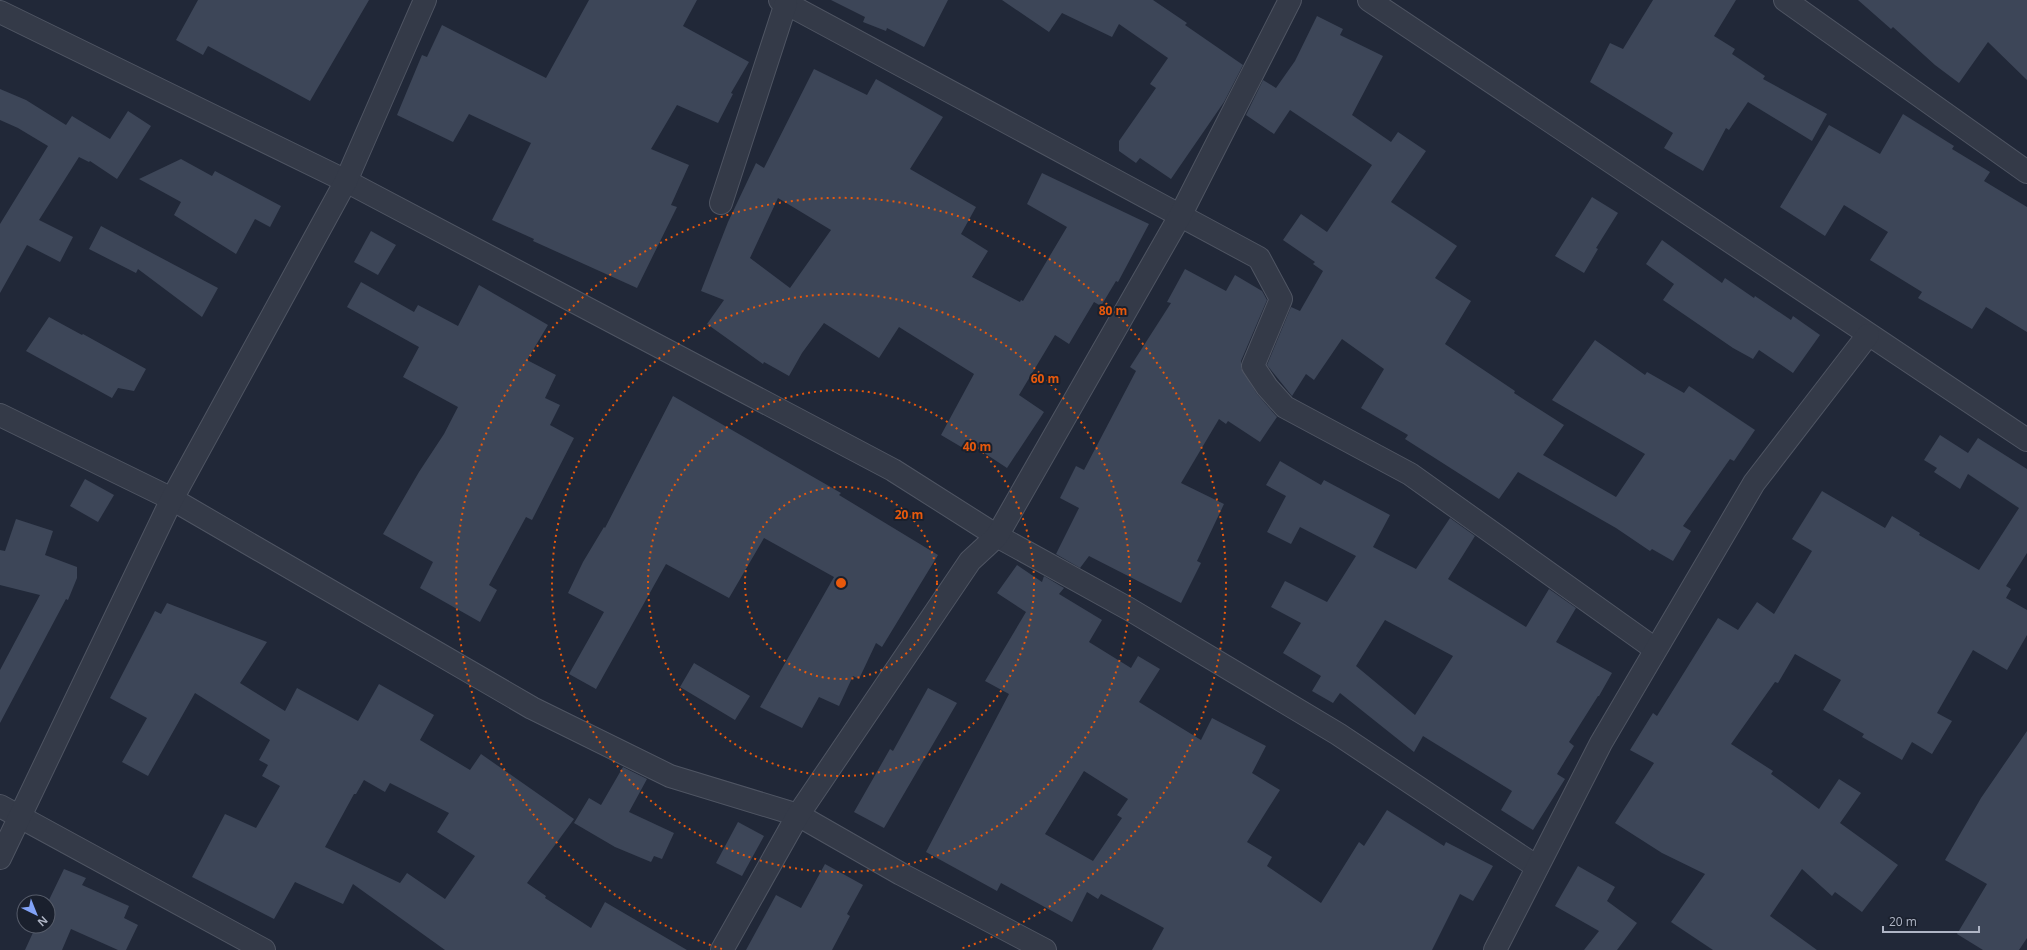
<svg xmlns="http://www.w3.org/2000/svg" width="2027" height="950" viewBox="0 0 2027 950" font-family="'Open Sans',sans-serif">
  <rect width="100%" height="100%" fill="#212838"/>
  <g fill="#3d4658" fill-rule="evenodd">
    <polygon points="198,0 369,0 310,101 208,46 203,55 176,40"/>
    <polygon points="589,0 697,0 683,26 749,62 731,93 733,94 718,123 677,105 651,149 689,165 671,205 677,207 637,288 533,241 534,239 492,220 531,143 469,114 453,142 397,115 422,55 427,57 442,25 546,78"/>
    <polygon points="831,0 948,0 924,47 887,28 886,31 863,22 865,17"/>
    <polygon points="1002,0 1153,0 1187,23 1185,25 1243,65 1224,102 1171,179 1140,158 1136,163 1119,151 1119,141 1156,88 1150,84 1168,58 1119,24 1112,37 1062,13 1049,32"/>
    <polygon points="1653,0 1736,0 1714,36 1735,49 1732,54 1765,76 1763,79 1827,114 1812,141 1748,102 1729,130 1726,128 1703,171 1664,148 1673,133 1590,82 1610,43 1623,49"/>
    <polygon points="1858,0 2027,0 2027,80 1988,42 1959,83 1935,65 1893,27 1891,29"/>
    <polygon points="1317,16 1343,29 1340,35 1383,56 1352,115 1391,142 1398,132 1426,151 1391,202 1457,246 1435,278 1471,301 1445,344 1515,391 1514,393 1564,425 1543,455 1616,497 1645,454 1552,400 1595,340 1645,375 1647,372 1684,393 1689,386 1755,430 1734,461 1730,459 1683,526 1691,531 1673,561 1652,549 1650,551 1616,528 1518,472 1499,499 1405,439 1408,435 1361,408 1384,369 1342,339 1314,380 1306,374 1292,396 1267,365 1291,307 1300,311 1323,271 1313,264 1315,262 1283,240 1301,214 1327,232 1372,165 1290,110 1274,134 1246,115 1263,80 1276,88 1295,61"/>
    <path d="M814,69L867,95L876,79L943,117L910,169L976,207L961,234L988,251L972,277L1020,302L1021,300L1023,301L1067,227L1027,204L1042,173L1149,224L1118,282L1116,281L1101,306L1094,302L1069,344L1055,335L1019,395L1044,412L1007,468L966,441L963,448L941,435L974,374L899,327L879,358L824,323L802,353L789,376L764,362L763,364L707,324L724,300L701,291L728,222L756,163L764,168ZM778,198L831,230L790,288L750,258Z"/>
    <polygon points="0,89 26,100 66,125 72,116 110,139 128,111 151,126 117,179 90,161 89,162 79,157 39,220 73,237 60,262 27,245 0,293 0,224 48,146 18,128 0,120"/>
    <polygon points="1903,114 1954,146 1952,149 1990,172 1984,181 2027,207 2027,332 1986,307 1972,329 1918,298 1922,292 1870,260 1888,232 1844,205 1825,236 1780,207 1829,125 1880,154"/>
    <polygon points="181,159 212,176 215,171 281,206 270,227 255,219 236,254 174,215 181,202 139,179"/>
    <polygon points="1592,197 1618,213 1596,248 1598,249 1584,273 1555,256"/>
    <polygon points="101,226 218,288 202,317 138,269 136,273 89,249"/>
    <polygon points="371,231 396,245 378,275 354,262"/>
    <polygon points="1662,240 1722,283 1725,278 1754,298 1755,296 1791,320 1793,316 1820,335 1793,373 1759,350 1753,359 1733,348 1663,300 1674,284 1646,264"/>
    <polygon points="1185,269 1226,291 1235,275 1262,291 1267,300 1241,361 1241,368 1257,394 1277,417 1260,442 1228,421 1226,424 1219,419 1181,483 1224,504 1197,561 1201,563 1181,603 1089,556 1080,568 1056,554 1079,508 1060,498 1076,466 1084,470 1136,371 1130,367 1171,303 1167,302"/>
    <polygon points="361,282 414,312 418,305 458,326 479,285 548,325 527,360 556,375 545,398 560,405 550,425 574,438 532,520 526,517 489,585 497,590 480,622 420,588 433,562 383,534 419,472 444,434 458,407 403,377 419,347 347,307"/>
    <polygon points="49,317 82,335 83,334 146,369 134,391 118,388 112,398 26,351"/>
    <polygon points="673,396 841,493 839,495 938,555 882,647 876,643 859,679 853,676 839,706 819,697 802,728 760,707 834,577 764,538 729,598 666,564 596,689 569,674 604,612 568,593 583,562 604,527 605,528"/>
    <polygon points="1940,435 1968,453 1978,438 2027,469 2027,553 2006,586 2011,589 2006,598 2027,610 2027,635 2007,670 1973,650 1937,713 1952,721 1932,754 1912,742 1902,760 1862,737 1864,734 1823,710 1841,680 1795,654 1778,683 1775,682 1731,744 1773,771 1771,774 1819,809 1839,779 1861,793 1840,823 1898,865 1862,912 1835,892 1832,896 1802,869 1770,916 1817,950 1713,950 1671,922 1705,874 1662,853 1615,823 1654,763 1630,750 1653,713 1657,716 1718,618 1738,630 1757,602 1774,614 1812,551 1792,539 1822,491 1885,528 1892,516 1920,533 1919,535 1979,570 2019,508 1968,474 1960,489 1934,472 1937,468 1924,460"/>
    <path d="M1280,461L1321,485L1324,480L1390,515L1373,547L1416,569L1450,518L1475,536L1448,579L1526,627L1549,589L1576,608L1556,642L1612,673L1599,696H1598L1569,742L1574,746L1557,774L1565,779L1533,830L1501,810L1512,791L1423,736L1414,752L1340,693L1333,703L1312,691L1321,676L1283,653L1301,623L1271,607L1285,581L1327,602L1356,556L1300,527L1291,544L1267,532L1286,496L1266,485ZM1385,620L1453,656L1415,715L1356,666Z"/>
    <polygon points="85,479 114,495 98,522 70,506"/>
    <polygon points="16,519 53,531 45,555 77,567 77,578 68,600 66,599 0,723 0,670 40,595 0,585 0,550 5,551"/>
    <path d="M1017,565L1042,582L1044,576L1064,588L1059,594L1102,620L1089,642L1131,668L1138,656L1160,669L1139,702L1201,740L1212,718L1266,746L1252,773L1280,790L1247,842L1272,857L1267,866L1321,903L1359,842L1364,846L1387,810L1444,846L1446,842L1493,866L1473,901L1460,894L1432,950H1152L1164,928L1101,894L1098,899L1087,892L1072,922L1001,883L997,891L926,852L1009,694L985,681L1026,612L997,593ZM1084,771L1128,799L1117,815L1122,818L1093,861L1045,834Z"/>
    <path d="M167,603L267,642L240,683L285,711L297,688L358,721L379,684L434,715L420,740L470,770L481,754L574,819L527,883L546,896L545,898L591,928L605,902L687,950H445L353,884L343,904L295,882L274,919L192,877L225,814L256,828L280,786L262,776L268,765L259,760L270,740L195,693L148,776L122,762L147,718L110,698L155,611L161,614ZM364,780L385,792L390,783L449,813L437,832L475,856L445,899L407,873L400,883L325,847L354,794H356Z"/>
    <polygon points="694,663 750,696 735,720 680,687"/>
    <polygon points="928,688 957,703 884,828 854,812 890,749 893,751"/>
    <polygon points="2027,731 2027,938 2019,950 1983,950 1957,934 1987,884 1945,860 1981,798"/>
    <polygon points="623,767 647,779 629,812 674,833 662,859 654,856 651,862 615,847 574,823 589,798 601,805"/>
    <polygon points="738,822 764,836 742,876 716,863"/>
    <polygon points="825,864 863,885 847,914 850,916 832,950 746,950 776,895 801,908"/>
    <polygon points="1578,866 1615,887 1607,901 1637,923 1617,950 1584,950 1599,931 1555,906"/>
    <polygon points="64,869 86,878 82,885 129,906 124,918 138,925 126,950 118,950 71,929 62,950 25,950 36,926 48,926 48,902"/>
  </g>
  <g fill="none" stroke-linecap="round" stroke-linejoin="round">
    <g stroke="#4f5563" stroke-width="24">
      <g id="minor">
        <polyline points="780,0 1259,258 1281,299 1253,366 1267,387 1285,407 1410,474 1655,649"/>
        <polyline points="1369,0 2027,440"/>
        <polyline points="1785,0 2027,172"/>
        <polyline points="0,12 346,181 893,470 997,536 1129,609 1338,734 1537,867"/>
        <polyline points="721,203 786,3"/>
        <polyline points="0,415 172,499 532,708 670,776 798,815 901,874 1045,950"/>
        <polyline points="0,806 264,950"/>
        <polyline points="0,858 172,499 346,181 425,0"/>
        <polyline points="722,950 798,815 970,561 997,536 1180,216 1290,0"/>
        <polyline points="1495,950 1601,743 1754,483 1868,335"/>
      </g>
    </g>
    <use href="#minor" stroke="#343a48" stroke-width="22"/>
  </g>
  <g fill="none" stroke="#e8590c" stroke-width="2" stroke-dasharray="2 4">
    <circle cx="841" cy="583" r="96"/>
    <circle cx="841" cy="583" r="193"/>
    <circle cx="841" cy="583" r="289"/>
    <path d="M722 949A385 385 0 1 1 960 949"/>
  </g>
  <circle cx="841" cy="583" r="6" fill="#e8590c" stroke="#1a202d" stroke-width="2"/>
  <g font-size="12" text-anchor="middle" font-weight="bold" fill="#e8590c" stroke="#1a202d" stroke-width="4" stroke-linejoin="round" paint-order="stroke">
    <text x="1113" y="315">80 m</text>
    <text x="1045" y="383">60 m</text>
    <text x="977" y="451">40 m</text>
    <text x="909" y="519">20 m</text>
  </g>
  <g transform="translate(36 914) rotate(137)"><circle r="19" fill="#1a202d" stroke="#565c6a"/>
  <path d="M0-3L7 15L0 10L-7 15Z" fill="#82a3f7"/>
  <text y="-6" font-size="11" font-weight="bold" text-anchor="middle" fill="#afb5c5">N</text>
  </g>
  <path d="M1883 926v6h96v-6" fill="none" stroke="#afb5c5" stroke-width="2"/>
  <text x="1889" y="926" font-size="12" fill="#afb5c5" stroke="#1a202d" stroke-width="3" paint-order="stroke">20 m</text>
</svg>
